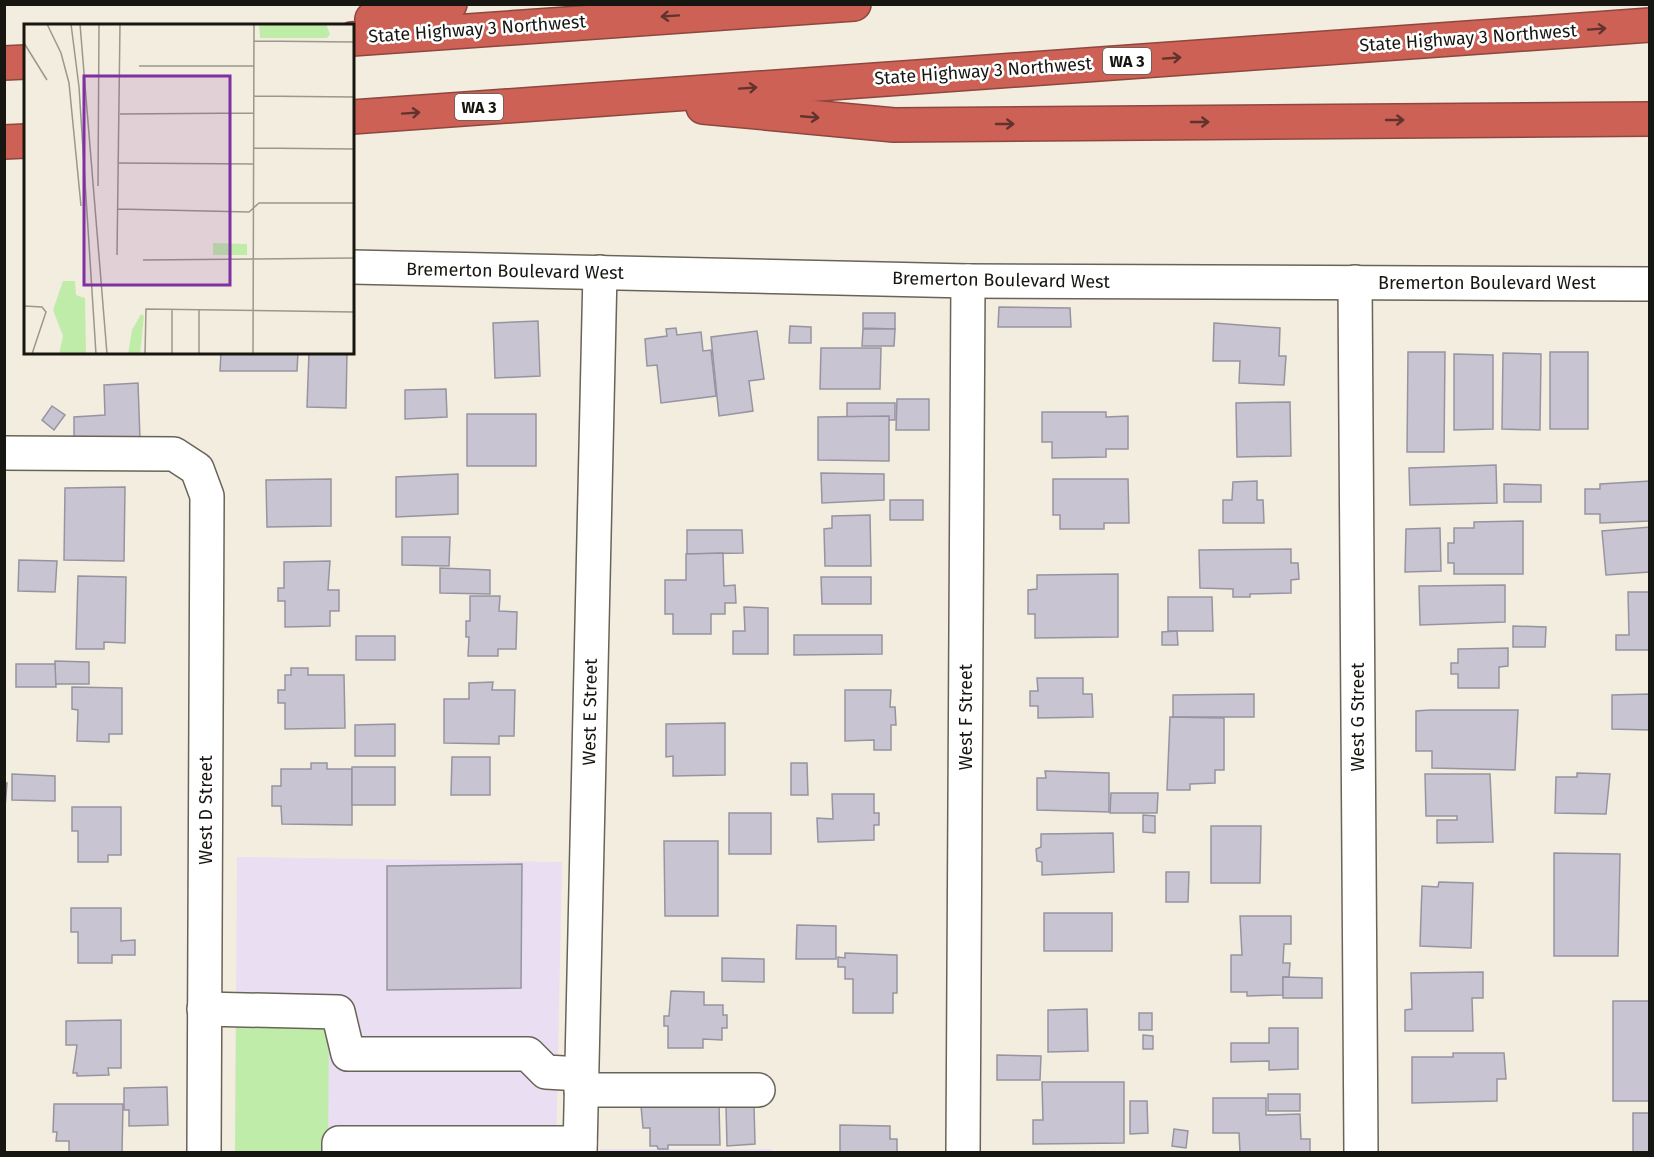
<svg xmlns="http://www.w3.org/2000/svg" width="1654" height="1157" viewBox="0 0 1654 1157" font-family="'Fira Sans',sans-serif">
  <rect width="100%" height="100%" fill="#f2edde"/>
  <g fill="#e9def2">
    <polygon points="237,857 562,862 556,1152 235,1152"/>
    <rect x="600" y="1149" width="172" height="3"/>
  </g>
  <polygon fill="#c0eca9" points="236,1020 329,1020 328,1152 235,1152"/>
  <g fill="#c8c4d2" stroke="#9794a1" stroke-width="1.5">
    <polygon points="999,307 1070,308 1071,327 998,327"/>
    <polygon points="863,313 895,313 895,329 863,328"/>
    <polygon points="538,321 540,376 495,378 493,323"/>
    <polygon points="1214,323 1280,328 1279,356 1286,356 1284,385 1239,383 1240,361 1213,361"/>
    <polygon points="790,326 811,327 811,343 789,343"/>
    <polygon points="676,328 677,335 701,332 703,351 711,350 716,396 661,403 657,365 647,366 645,339 667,336 666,329"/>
    <polygon points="863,329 895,329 894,346 862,346"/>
    <polygon points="757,331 764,379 749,381 753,411 719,416 711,337"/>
    <polygon points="821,348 881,348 880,389 820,389"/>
    <polygon points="221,352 298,352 297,371 220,371"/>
    <polygon points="309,352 347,352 346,408 307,407"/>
    <polygon points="1408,352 1445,352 1444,452 1407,452"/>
    <rect x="1550" y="352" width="38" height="77"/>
    <polygon points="1503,353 1541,354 1540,430 1502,429"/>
    <polygon points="1454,354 1493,355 1493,429 1454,430"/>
    <polygon points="138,383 140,439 74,442 74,417 105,415 104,385"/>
    <polygon points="446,389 447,417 405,419 405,390"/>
    <polygon points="897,399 929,399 929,430 896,430"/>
    <polygon points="1290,402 1291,456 1237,457 1236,403"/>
    <rect x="847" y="403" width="48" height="17"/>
    <polygon points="52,406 65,415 54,430 42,420"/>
    <polygon points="1042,412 1106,412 1106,417 1128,416 1128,449 1106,449 1106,457 1052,458 1052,442 1042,442"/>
    <rect x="467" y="414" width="69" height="52"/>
    <polygon points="889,416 889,461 818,460 818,417"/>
    <polygon points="1496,465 1497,503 1410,505 1409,468"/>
    <polygon points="821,473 884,474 884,500 822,503"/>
    <polygon points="458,474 458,514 396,517 396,477"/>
    <polygon points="331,479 331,526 267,527 266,480"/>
    <polygon points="1053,479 1128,479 1129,523 1104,523 1104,529 1060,529 1060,515 1053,515"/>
    <polygon points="1257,481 1257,500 1263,500 1264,523 1223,523 1223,500 1232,500 1233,482"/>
    <polygon points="1650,481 1650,521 1600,523 1600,514 1585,514 1585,489 1600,489 1600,484"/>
    <polygon points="1504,484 1541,485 1541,502 1504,502"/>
    <polygon points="125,487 124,561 64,560 65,488"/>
    <rect x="890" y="500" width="33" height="20"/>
    <polygon points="870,515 871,566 825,566 824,529 832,528 832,516"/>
    <polygon points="1523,521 1523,574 1454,574 1454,563 1448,563 1448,543 1454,543 1454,528 1474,528 1474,522"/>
    <polygon points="1650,527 1650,572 1606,575 1602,531"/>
    <polygon points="1440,528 1441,571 1405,572 1406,529"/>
    <polygon points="687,530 742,530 743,553 687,554"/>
    <polygon points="402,537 450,537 449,566 402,565"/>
    <polygon points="1291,549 1291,563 1298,563 1299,579 1291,580 1291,593 1250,594 1250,597 1233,597 1233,589 1200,588 1199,550"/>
    <polygon points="723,553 724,586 735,585 736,603 725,603 725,614 711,614 711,634 673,634 673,614 665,614 665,580 686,580 686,554"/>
    <polygon points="19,560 57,561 55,592 18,591"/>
    <polygon points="330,561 328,590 339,590 339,611 330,611 330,626 285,627 285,601 278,601 278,588 284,588 284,562"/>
    <polygon points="440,568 490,570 490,594 440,593"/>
    <polygon points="1118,574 1118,637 1035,638 1035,614 1028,614 1028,590 1037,589 1037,575"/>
    <polygon points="78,576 126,577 125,643 104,642 104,649 76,649"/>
    <polygon points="821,577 871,577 871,604 822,604"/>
    <polygon points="1505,585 1505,622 1420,625 1419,586"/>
    <polygon points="1628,592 1650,592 1650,650 1616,650 1616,635 1629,635"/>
    <polygon points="470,596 500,596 499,611 517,612 516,649 498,649 498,656 468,656 469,637 466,637 466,621 470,621"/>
    <polygon points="1168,597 1212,597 1213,631 1168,631"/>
    <polygon points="744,607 768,608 768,654 733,654 733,631 745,631"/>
    <polygon points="1513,626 1546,627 1545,647 1513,647"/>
    <polygon points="1177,631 1178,645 1162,645 1162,632"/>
    <polygon points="794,635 882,635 882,654 794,655"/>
    <rect x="356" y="636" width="39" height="24"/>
    <polygon points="1508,648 1508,666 1499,667 1499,688 1458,688 1458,674 1451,674 1451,663 1458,663 1458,649"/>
    <polygon points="55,661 89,662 89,684 55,684"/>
    <polygon points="16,664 55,664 56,687 16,687"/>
    <polygon points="291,668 308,668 308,675 344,675 345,728 285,729 285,703 278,703 278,690 285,690 285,675 291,675"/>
    <polygon points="1037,678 1083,678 1083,694 1092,694 1093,717 1038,718 1038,706 1030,706 1030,691 1038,691"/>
    <polygon points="493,682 492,690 515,690 514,736 499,736 499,744 444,743 444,699 469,699 469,683"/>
    <polygon points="72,687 122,688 122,734 109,734 109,742 77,741 78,710 72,709"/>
    <polygon points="845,690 891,690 890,707 895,707 896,725 891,725 891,750 874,750 874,740 845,741"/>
    <polygon points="1254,694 1254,717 1173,717 1173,695"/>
    <polygon points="1650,694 1650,730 1612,729 1612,695"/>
    <polygon points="1430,710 1518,710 1515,770 1432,768 1432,751 1416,751 1416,711"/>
    <polygon points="1170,717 1224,718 1224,770 1215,770 1215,783 1190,784 1190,790 1167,790"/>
    <polygon points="725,723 725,775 673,776 673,756 666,757 666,724"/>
    <polygon points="395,724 395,756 355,756 355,725"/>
    <polygon points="452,757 490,757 490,795 451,795"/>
    <polygon points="311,763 327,763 327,769 352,769 352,825 282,824 281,806 272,806 272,786 281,786 281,769 311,769"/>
    <polygon points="791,763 807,763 808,795 791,795"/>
    <rect x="352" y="767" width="43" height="38"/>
    <polygon points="1045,771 1109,773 1109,812 1037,810 1037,778 1046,778"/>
    <polygon points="1577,773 1610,774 1606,814 1555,813 1556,777 1577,777"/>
    <polygon points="12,774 55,776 55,801 12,800"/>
    <polygon points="1425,774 1490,774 1493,842 1437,843 1437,820 1457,820 1457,816 1426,816"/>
    <polygon points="4,783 7,783 5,808 4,808"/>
    <polygon points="1111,793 1158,793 1157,813 1110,813"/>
    <polygon points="832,794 874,794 874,813 879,813 879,825 874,825 874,840 818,842 817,818 833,819"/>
    <polygon points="72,807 121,807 121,855 108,855 108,862 78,862 78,831 72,831"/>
    <rect x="729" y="813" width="42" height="41"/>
    <polygon points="1143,815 1155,816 1155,833 1143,832"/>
    <polygon points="1211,826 1261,826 1260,883 1211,883"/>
    <polygon points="1113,833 1114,872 1042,875 1042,862 1037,861 1036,849 1041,847 1041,834"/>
    <polygon points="664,841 718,841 718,916 665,916"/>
    <polygon points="1554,853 1620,854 1618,956 1554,956"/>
    <polygon points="522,864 521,988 387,990 387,866"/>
    <polygon points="1166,872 1189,872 1188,902 1166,902"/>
    <polygon points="1439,882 1473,883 1471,948 1420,946 1422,886 1438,887"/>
    <polygon points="71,908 121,908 121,941 135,940 135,955 112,955 112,963 78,963 78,932 71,932"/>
    <rect x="1044" y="913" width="68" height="38"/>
    <polygon points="1240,916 1291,916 1291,944 1284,944 1283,963 1290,963 1289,977 1283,977 1283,995 1247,996 1247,992 1231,992 1231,955 1242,955"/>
    <polygon points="797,925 836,926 836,959 796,959"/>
    <polygon points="845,953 897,955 897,993 893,993 893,1013 853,1013 853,979 845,979 845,967 838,967 838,957 845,958"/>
    <polygon points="722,958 764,959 764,982 722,981"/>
    <polygon points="1483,972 1483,998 1472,998 1473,1031 1405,1031 1405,1010 1412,1009 1411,973"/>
    <polygon points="1283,977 1322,978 1322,998 1283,998"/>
    <polygon points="671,991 704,992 704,1005 723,1005 723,1015 727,1015 727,1028 722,1028 722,1040 703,1039 703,1048 668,1048 668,1026 664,1026 664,1016 669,1016"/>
    <rect x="1613" y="1001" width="37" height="100"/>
    <polygon points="1087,1009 1088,1051 1048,1052 1048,1010"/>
    <rect x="1139" y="1013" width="13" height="17"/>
    <polygon points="121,1020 121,1068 108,1068 109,1075 77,1076 77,1073 73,1073 77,1045 66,1045 66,1021"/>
    <polygon points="1269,1028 1298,1028 1298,1069 1269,1070 1269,1061 1231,1062 1231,1043 1269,1043"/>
    <polygon points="1143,1035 1153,1036 1153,1049 1143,1049"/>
    <polygon points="1453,1053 1504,1053 1506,1079 1497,1079 1497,1101 1412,1103 1412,1057 1453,1057"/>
    <polygon points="997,1055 1041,1056 1040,1080 997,1080"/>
    <polygon points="1042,1082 1124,1082 1124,1143 1033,1144 1033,1120 1043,1120"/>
    <polygon points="167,1087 168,1125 129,1126 129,1110 124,1110 124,1088"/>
    <rect x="1268" y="1094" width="32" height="17"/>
    <polygon points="1213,1098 1266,1098 1266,1115 1300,1114 1301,1139 1310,1139 1310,1152 1240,1152 1239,1133 1213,1133"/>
    <polygon points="1130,1101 1147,1101 1148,1133 1130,1134"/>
    <polygon points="54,1104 123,1104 122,1152 69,1152 69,1141 56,1141 57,1132 53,1132"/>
    <polygon points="719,1104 720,1145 668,1145 668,1149 658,1149 657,1146 650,1146 650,1128 643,1128 641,1106"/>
    <polygon points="754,1105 755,1144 727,1146 726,1106"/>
    <rect x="1633" y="1113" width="17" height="39"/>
    <polygon points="840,1125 890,1126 890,1139 897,1139 897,1152 840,1152"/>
    <polygon points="1174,1129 1188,1131 1186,1148 1172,1146"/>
  </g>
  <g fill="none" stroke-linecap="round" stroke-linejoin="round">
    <g stroke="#696458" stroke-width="36">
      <g id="minor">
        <polyline points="352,267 968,281 1650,284"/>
        <polyline points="1355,282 1361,1152"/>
        <polyline points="4,453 174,454 197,469 207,496 204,1152"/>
        <polyline points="204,1009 338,1012 348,1054 528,1054 546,1072 581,1074"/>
        <polyline points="581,1090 758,1090"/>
        <polyline points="339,1152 339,1143 580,1143"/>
        <polyline points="580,1152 600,272"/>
        <polyline points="963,1152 968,281"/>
      </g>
    </g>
    <g stroke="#8e473e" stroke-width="36">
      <g id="highway">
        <polyline points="372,19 450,4"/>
        <polyline points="352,39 854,4"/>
        <polyline points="4,63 26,62"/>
        <polyline points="703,107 894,125 1650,119"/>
        <polyline points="352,117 1650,25"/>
        <polyline points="4,142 26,141"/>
      </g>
    </g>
    <use href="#minor" stroke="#fff" stroke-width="33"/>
    <use href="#highway" stroke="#cd6156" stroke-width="33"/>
  </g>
  <defs><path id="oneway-shaft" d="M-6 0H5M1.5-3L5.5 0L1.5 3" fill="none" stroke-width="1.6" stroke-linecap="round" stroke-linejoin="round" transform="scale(1.5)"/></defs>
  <g stroke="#60342d">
    <use href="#oneway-shaft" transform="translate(670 16) rotate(176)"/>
    <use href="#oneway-shaft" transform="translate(1597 29) rotate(-4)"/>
    <use href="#oneway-shaft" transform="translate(1172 58) rotate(-4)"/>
    <use href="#oneway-shaft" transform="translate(748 88) rotate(-4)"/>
    <use href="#oneway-shaft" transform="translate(411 113) rotate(-4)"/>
    <use href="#oneway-shaft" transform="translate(810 117) rotate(5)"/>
    <use href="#oneway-shaft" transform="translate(1395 120)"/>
    <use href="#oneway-shaft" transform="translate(1200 122)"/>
    <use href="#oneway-shaft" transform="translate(1005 124)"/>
  </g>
  <g text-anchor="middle" stroke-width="5" stroke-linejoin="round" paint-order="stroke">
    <g fill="#fff" stroke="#5d5c58" stroke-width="1.5">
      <rect x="1103" y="48" width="48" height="26" rx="4.5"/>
      <rect x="455" y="94" width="48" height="26" rx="4.5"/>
    </g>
    <g font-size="16" font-weight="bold" fill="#181611">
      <text x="1127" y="67">WA 3</text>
      <text x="479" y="113">WA 3</text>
    </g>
    <g font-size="18" fill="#181611" stroke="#fff">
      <text transform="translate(477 29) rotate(-4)" y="6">State Highway 3 Northwest</text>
      <text transform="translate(1468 38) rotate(-4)" y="6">State Highway 3 Northwest</text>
      <text transform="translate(983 71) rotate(-4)" y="6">State Highway 3 Northwest</text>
      <text transform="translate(515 271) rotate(1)" y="6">Bremerton Boulevard West</text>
      <text transform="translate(1001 280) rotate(1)" y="6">Bremerton Boulevard West</text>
      <text x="1487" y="289">Bremerton Boulevard West</text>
      <text transform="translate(590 712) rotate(-89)" y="6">West E Street</text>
      <text transform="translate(966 717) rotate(-90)" y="6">West F Street</text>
      <text transform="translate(1358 717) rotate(-90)" y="6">West G Street</text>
      <text transform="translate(206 810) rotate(-90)" y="6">West D Street</text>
    </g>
  </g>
  <g transform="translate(24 24)">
    <rect width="330" height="330" fill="#f2edde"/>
    <path d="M235,0H302L306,10L303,14H236ZM189,219L223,220V231H189ZM39,257H51L52,271L61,274L62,330H35L39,312L29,286ZM117,290L120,292L116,330H104L108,306Z" fill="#c0eca9"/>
    <path fill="none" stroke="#9b978c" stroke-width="1.5" d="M23,0L37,29L45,59L57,182M47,0L55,63L72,330M56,0L83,330M230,17L330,18M0,19L23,56M115,42H230M230,72L330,73M96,90L230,89M230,124L330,125M95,139L230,140M74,162L75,0M94,185L225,188L235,179H330M93,231L96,0M119,236L330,234M0,282L18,283L22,288L8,330M121,330L122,285L330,288M148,330V286M175,330V286M229,330L230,0"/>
    <path fill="#7f31a3" fill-opacity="0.15" stroke="#7f31a3" stroke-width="3" d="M60,52H206V261H60Z"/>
    <rect width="330" height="330" fill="none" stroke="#181611" stroke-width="3"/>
  </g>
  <rect width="1654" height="1157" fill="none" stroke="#181611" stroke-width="12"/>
</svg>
